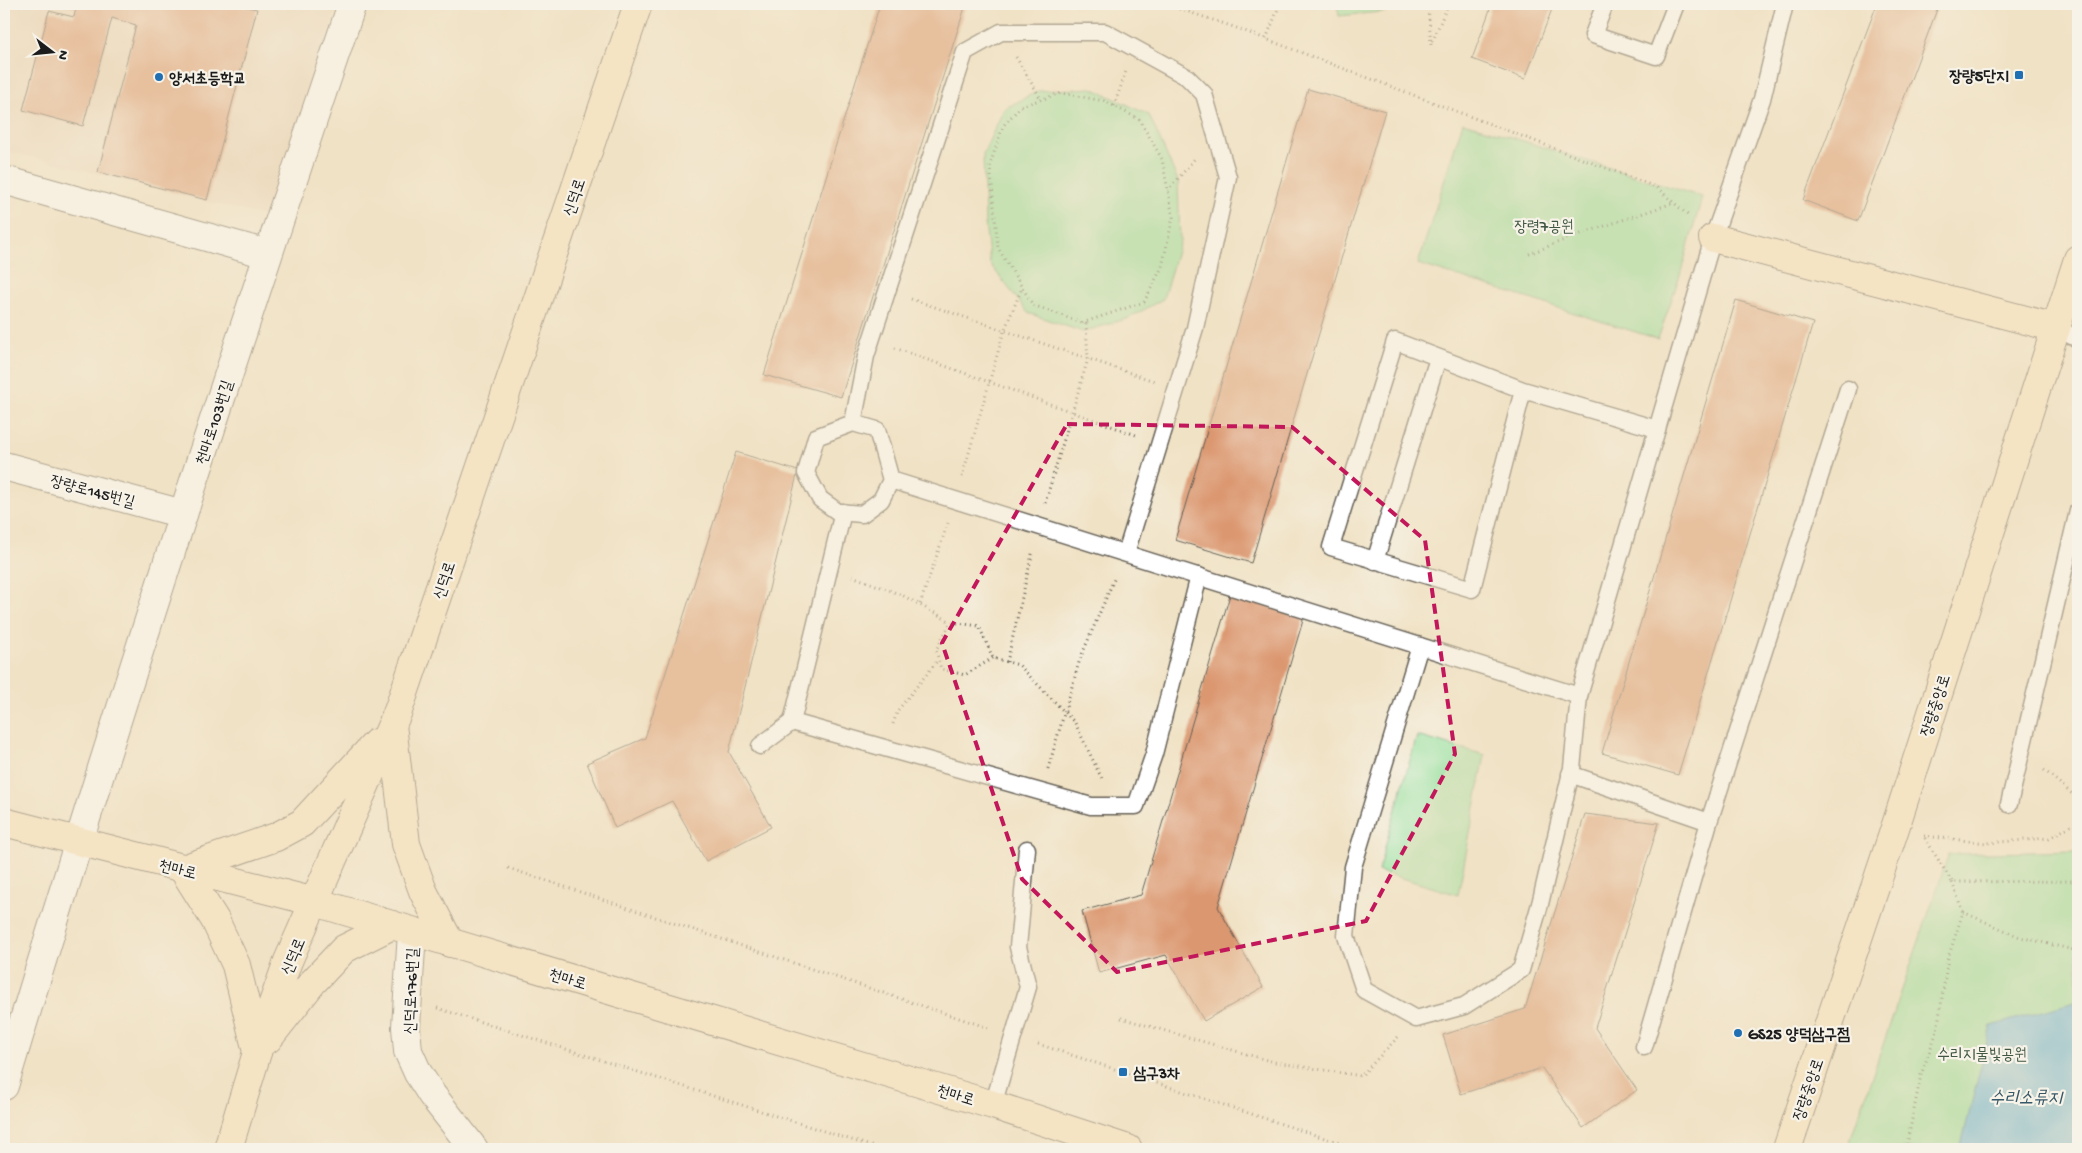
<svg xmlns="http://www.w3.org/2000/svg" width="2082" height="1153" viewBox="0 0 2082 1153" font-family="'Gochi Hand','Poor Story',sans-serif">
  <rect width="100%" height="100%" fill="#f7f3e8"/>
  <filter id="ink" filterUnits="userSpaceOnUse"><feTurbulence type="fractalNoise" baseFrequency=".02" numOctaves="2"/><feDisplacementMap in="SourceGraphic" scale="10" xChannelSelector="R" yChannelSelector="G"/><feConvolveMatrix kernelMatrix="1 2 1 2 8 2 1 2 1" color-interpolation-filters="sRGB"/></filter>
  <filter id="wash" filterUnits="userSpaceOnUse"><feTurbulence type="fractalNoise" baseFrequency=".0096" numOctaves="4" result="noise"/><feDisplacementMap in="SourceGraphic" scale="20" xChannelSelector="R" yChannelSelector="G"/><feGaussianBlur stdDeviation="1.12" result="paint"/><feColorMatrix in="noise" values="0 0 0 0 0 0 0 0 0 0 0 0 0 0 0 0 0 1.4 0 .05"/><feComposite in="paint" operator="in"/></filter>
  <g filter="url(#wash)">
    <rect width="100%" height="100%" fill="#f0e2c5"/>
    <polygon fill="#e9d3b8" points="4,4 338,4 268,217 4,150"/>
    <g fill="#94e09d" stroke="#587e5c">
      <polygon points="1337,4 1413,4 1414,9 1339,16"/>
      <polygon points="1092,88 1149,115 1178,181 1180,241 1163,299 1129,318 1083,332 1028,313 990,264 985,223 983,154 1004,109 1038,91"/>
      <polygon points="1463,122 1702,197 1681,272 1658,339 1418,264"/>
      <polygon points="1417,736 1485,755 1458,895 1378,871"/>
      <polygon points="2078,851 2078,1149 1847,1149 1949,854"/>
    </g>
    <polygon fill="#5fb3db" stroke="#3e687c" points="2078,1001 2078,1149 1960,1149 1991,1026"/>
    <g id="blocks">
      <g fill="#db9770">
        <polygon points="61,4 243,4 242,6 257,9 207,200 98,172 136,25 112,18 83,126 23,110 49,11 74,17 76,8"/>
        <polygon points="880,4 966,4 841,397 764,375"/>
        <polygon points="1492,4 1554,4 1525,79 1472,59"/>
        <polygon points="1877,4 1939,4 1858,221 1803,200"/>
        <polygon points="1308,89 1385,111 1251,563 1175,540"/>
        <polygon points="1736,300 1813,323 1678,775 1602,753"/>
        <polygon points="736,452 798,471 729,752 771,827 706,861 672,801 615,828 587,763 645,738"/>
        <polygon points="1230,595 1304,617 1218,907 1263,987 1204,1021 1166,955 1099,973 1082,911 1141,895"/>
        <polygon points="1585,814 1659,823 1595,1028 1637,1090 1583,1128 1542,1068 1461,1094 1443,1035 1525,1009"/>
      </g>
    </g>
  </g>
  <g filter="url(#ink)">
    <use href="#blocks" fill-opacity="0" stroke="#666157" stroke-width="1"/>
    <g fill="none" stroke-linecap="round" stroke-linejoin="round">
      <g stroke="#666157" stroke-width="19">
        <g id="lane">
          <polyline points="1605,4 1593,35 1656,56 1676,4"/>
          <polyline points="2056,328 2078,339"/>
          <polyline points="1523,390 1395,341 1331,547 1472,589 1523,390 1657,429"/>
          <polyline points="853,423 866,356 965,52 1001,32 1105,32 1187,77 1204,94 1228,177 1195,328 1126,553"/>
          <polygon points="853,423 877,430 891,480 881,500 862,514 838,512 820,499 806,473 816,437"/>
          <polyline points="891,480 1579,696 1713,238 1762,99 1785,4"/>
          <polyline points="843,512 792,722 1091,806 1136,806 1154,754 1199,576"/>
          <polyline points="1375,561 1438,358"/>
          <polyline points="1420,646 1353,867 1346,936 1364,990 1416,1019 1464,1006 1521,970 1540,904 1572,768 1579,696"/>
          <polyline points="760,746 792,722"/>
          <polyline points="1570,774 1709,822 1644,1047"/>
          <polyline points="2009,804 2078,511"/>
          <polyline points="1709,822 1848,389"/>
          <polyline points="993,1105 1028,987 1018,947 1027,849"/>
        </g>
      </g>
      <g stroke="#666157" stroke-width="30">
        <g id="street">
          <polyline points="4,180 267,254"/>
          <polyline points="4,466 183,514"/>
          <polyline points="412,932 406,1027 408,1051 418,1073 432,1095 474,1149"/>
          <path d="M4,1086C113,723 231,363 352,4"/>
        </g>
      </g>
      <g stroke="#666157" stroke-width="30">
        <g id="secondary">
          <polyline points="1713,238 2056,328"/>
          <polyline points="392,725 406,844 423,891 450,943"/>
          <polyline points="4,822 315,902 993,1105 1128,1149"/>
          <polyline points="268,1039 312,983 344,949 392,925"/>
          <polyline points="257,1052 236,965 215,920 183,869 276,837 302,823 376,743"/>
          <polyline points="228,1149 265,1026 288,961 398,711 638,4"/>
          <polyline points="1787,1149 1895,828 2078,259"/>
        </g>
      </g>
      <g stroke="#666157" stroke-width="3" stroke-dasharray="1 4" stroke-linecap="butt">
        <polyline points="1165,4 1234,27 1656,187 1690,217"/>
        <polyline points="1428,4 1431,45 1448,4"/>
        <polyline points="1266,39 1280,4"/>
        <polyline points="1016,57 1041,99"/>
        <polyline points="1114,106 1126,71"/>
        <polyline points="1168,191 1196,157"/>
        <polyline points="1529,254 1569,238 1673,203"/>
        <polyline points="911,299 1154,381"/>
        <polyline points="895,348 1136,435"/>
        <polyline points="962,477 1004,331 1022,288"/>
        <polyline points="1045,503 1088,359 1086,324 1082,323 1033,305 998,248 990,165 1003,126 1021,106 1061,93 1104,101 1139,119 1162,159 1173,217 1162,267 1144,302 1082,323"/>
        <polyline points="852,576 902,595 951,622"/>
        <polyline points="920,604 948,523"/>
        <polyline points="993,658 965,675 941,669 936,650 951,622 979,626 993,658 1019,665 1075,723 1103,781"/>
        <polyline points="1007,662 1033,550"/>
        <polyline points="893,724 898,710 938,660"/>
        <polyline points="1048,769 1080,659 1115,577"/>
        <polyline points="2044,770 2078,799"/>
        <polyline points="1924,836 1987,843 2049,838 2078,822"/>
        <polyline points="1925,838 1952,882 2078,881"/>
        <polyline points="508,868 989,1028"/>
        <polyline points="1963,912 2020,937 2078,951"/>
        <polyline points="437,1008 880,1149"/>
        <polyline points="1121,1018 1274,1062 1361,1076 1398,1037"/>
        <polyline points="1038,1044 1358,1149"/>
        <polyline points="1906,1149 1921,1075 1937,1031 1948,958 1963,912 1952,882"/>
      </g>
      <use href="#lane" stroke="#fff" stroke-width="16"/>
      <use href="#street" stroke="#fff" stroke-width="28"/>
      <use href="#secondary" stroke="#fbe6c4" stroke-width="28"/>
    </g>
  </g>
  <path d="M0 0H2082V1153H0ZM1067,424L1292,427L1425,540L1455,754L1366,921L1117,972L1022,879L942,643Z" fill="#f0e2c5" fill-opacity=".55" fill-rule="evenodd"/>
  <path fill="none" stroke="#c2185b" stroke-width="4" stroke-dasharray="10 6" stroke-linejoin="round" d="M1067,424L1292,427L1425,540L1455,754L1366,921L1117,972L1022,879L942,643Z"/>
  <g fill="#1f6fb2" stroke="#f7f3e8" stroke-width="2">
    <rect x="2014" y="70" width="10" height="10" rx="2.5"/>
    <circle cx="159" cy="77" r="5"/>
    <circle cx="1738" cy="1033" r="5"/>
    <rect x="1118" y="1067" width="10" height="10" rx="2.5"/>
  </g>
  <g text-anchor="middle" stroke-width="4.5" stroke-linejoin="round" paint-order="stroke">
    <g font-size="16" font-weight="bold" fill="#1c1c1c" stroke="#f7f3e8" text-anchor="start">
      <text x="2009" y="81" text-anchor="end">장량5단지</text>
      <text x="169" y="83">양서초등학교</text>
      <text x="1748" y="1039">GS25 양덕삼구점</text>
      <text x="1133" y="1078">삼구3차</text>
    </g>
    <g font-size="16" fill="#1c1c1c" stroke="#f7f3e8">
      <text transform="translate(573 197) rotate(-71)" y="6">신덕로</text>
      <text transform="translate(213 422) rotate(-72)" y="6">천마로103번길</text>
      <text transform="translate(93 490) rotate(15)" y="6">장량로145번길</text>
      <text transform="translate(443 580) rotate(-71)" y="6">신덕로</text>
      <text transform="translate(1934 705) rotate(-72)" y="6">장량중앙로</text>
      <text transform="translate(178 868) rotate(14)" y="6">천마로</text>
      <text transform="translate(292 956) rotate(-67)" y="6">신덕로</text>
      <text transform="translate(568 978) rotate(17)" y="6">천마로</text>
      <text transform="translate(410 991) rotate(-88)" y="6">신덕로176번길</text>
      <text transform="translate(1807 1089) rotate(-71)" y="6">장량중앙로</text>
      <text transform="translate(956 1094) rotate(17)" y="6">천마로</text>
    </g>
    <g font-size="16" fill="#405743" stroke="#f7f3e8">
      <text x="1544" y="231">장령7공원</text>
      <text x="1982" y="1059">수리지물빛공원</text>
    </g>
    <g font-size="18" font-style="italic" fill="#375868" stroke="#f7f3e8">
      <text x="2026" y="1103">수리소류지</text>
    </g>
  </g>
  <rect width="2082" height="1153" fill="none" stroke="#f7f3e8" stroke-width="20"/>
  <g transform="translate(52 52) rotate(106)" stroke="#f7f3e8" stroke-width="4" paint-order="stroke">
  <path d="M0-4L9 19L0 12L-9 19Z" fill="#1c1c1c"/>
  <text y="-8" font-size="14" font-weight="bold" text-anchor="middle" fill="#1c1c1c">N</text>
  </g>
</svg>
